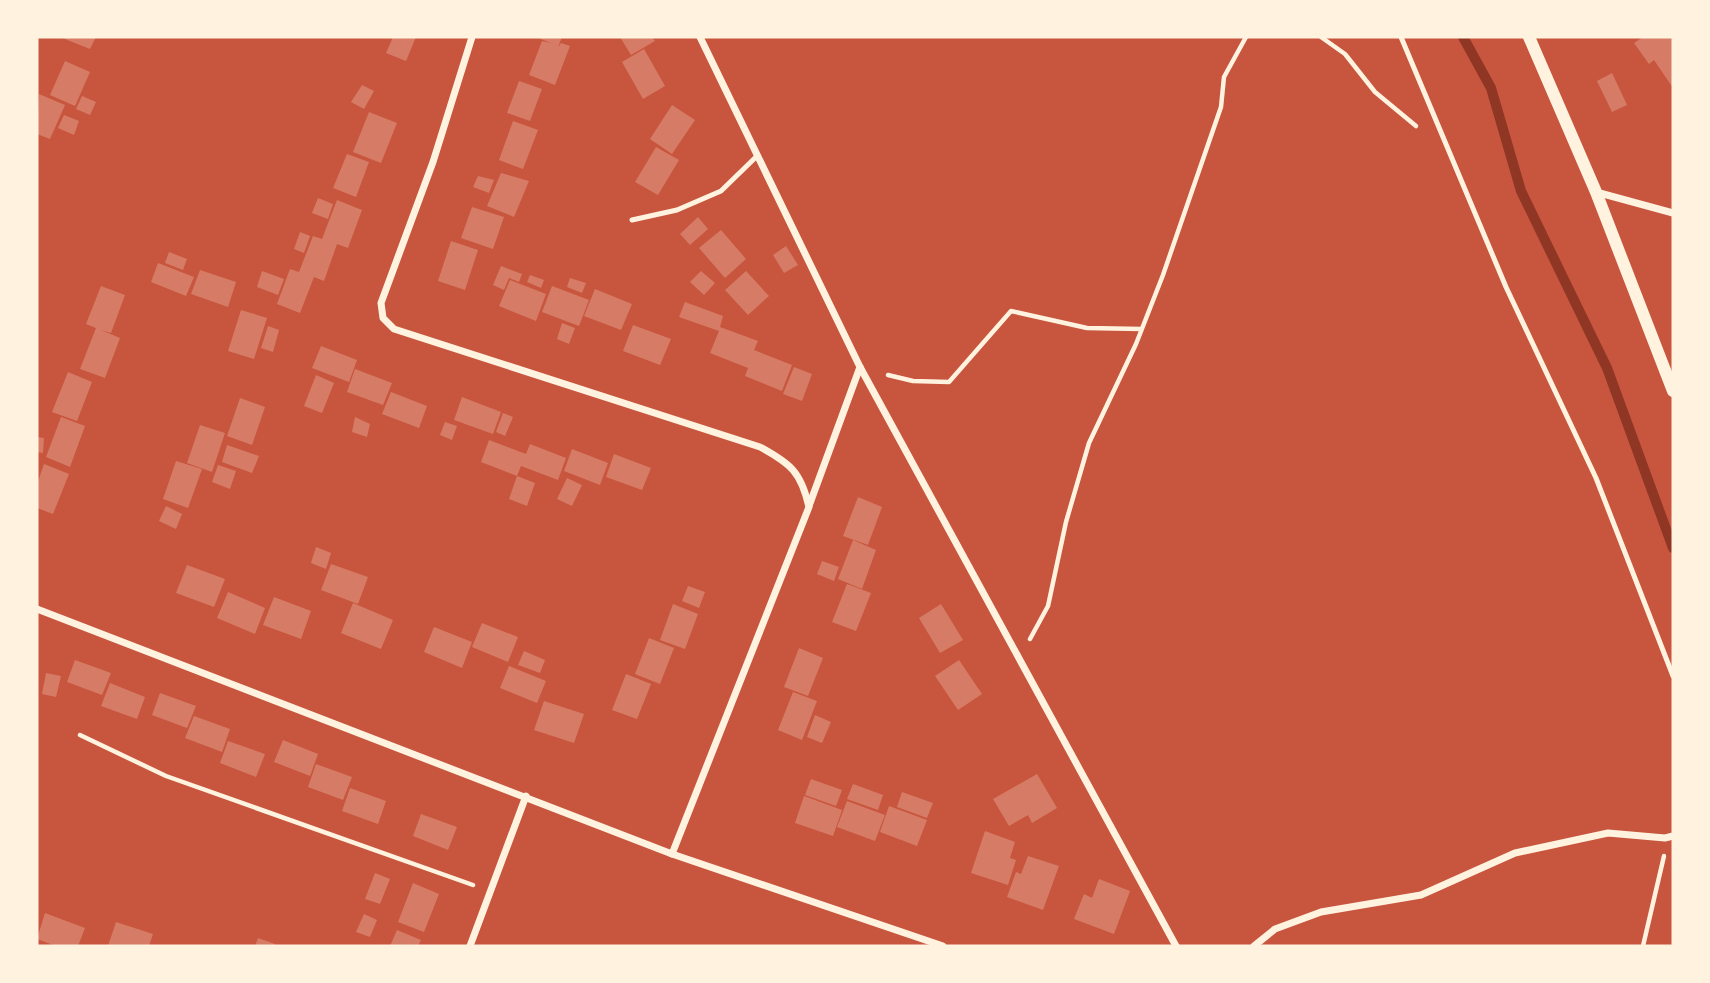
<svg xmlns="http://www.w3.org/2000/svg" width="1710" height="983" viewBox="0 0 1710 983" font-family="'Open Sans',sans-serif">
  <rect width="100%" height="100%" fill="#c8553d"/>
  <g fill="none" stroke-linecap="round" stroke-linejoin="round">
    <polyline stroke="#8f3625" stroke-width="10" points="1463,37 1491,88 1521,191 1607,368 1673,548"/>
  </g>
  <g fill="#d67c66">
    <polygon points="60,37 96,37 90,49"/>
    <polygon points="393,37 416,37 406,61 386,53"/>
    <polygon points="536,37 562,37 558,47 561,43 570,46 555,85 529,75 542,41 551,43"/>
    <polygon points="620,37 652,37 655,41 631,55"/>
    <polygon points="1643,37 1673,37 1673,88 1654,60 1649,64 1634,43"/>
    <polygon points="644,49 665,86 643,99 622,62"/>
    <polygon points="65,61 90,72 75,106 50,95"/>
    <polygon points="1612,73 1627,105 1612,112 1597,81"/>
    <polygon points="519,81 542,89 530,121 507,113"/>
    <polygon points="362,85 374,91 364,109 351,102"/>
    <polygon points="39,94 65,105 50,139 37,134"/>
    <polygon points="82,96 96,102 90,115 76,109"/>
    <polygon points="672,105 695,120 672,154 650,139"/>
    <polygon points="369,112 397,123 381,163 353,152"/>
    <polygon points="64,115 79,121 74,135 58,128"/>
    <polygon points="513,121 538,130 523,169 499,160"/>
    <polygon points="656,147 679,160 658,195 635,182"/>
    <polygon points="347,154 369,162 356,197 333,188"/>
    <polygon points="501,173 529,181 514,217 487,206"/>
    <polygon points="478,176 494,180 489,193 473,187"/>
    <polygon points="318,198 333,204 328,219 312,213"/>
    <polygon points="337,200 362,210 348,248 337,244 324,281 314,277 300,313 277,304 290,269 299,272 313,236 322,239"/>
    <polygon points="472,207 504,217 493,249 461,238"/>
    <polygon points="698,217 708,229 690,245 680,234"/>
    <polygon points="721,230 746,259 725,278 699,248"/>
    <polygon points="300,232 310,236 304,253 294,249"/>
    <polygon points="451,241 478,250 465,290 438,281"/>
    <polygon points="786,246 798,265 784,273 773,255"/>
    <polygon points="169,252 187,259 183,270 165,263"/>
    <polygon points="158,263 194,277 186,296 151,282"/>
    <polygon points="501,266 522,274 519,282 509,278 504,290 493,285"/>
    <polygon points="200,270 236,282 228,307 191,294"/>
    <polygon points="262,271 284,279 278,295 257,287"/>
    <polygon points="701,271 715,283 704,295 690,282"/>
    <polygon points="746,271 769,296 748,315 725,290"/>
    <polygon points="530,275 544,280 541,288 527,282"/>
    <polygon points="570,278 586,283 582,293 567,287"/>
    <polygon points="510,280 546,294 536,321 499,306"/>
    <polygon points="101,286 125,295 111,333 101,330 120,338 105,378 80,369 96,328 86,324"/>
    <polygon points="552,286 589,300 579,326 542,312"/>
    <polygon points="595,289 632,304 621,330 584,316"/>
    <polygon points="685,302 723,316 720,327 758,341 754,350 792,365 782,391 745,376 748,368 710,353 719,331 679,317"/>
    <polygon points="241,310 267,318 254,359 228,351"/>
    <polygon points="562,323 575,328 569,344 557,339"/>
    <polygon points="633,325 671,339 660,365 623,351"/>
    <polygon points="268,326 279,330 273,352 261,348"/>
    <polygon points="321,346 357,360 349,382 312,368"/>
    <polygon points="794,367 812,374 802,401 783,394"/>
    <polygon points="355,369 392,383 383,405 347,392"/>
    <polygon points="68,372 92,382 77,421 52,412"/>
    <polygon points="316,375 334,383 322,413 304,406"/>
    <polygon points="391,392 427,406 419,428 382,414"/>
    <polygon points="462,397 501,412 493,434 454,420"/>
    <polygon points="240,398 265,407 252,445 227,436"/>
    <polygon points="503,413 513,417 505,436 496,432"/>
    <polygon points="61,417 85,426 70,467 46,457"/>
    <polygon points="355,417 370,424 367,437 352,432"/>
    <polygon points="445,422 457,426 452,440 440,435"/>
    <polygon points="200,425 225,433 212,472 187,463"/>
    <polygon points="37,437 44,438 43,453 37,452"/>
    <polygon points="489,440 526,454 530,444 566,458 558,480 521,466 517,476 481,462"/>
    <polygon points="227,445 259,456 252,473 222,462"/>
    <polygon points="572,449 608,463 600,485 564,471"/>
    <polygon points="614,454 651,468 642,490 606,477"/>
    <polygon points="176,461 202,469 188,508 163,499"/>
    <polygon points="44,464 69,474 53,514 37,508 37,484"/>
    <polygon points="218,465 236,471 230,489 212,482"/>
    <polygon points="517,476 535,483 527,506 509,499"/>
    <polygon points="567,478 582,485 572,506 557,499"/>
    <polygon points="858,497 882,507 868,545 843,536"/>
    <polygon points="166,506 182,514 176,529 159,521"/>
    <polygon points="853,540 876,550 862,589 838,579"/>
    <polygon points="316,547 331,553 326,569 311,563"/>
    <polygon points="822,561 839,567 834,581 817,574"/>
    <polygon points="331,564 368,577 358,604 321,590"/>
    <polygon points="187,565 225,579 214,607 176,593"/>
    <polygon points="847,584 871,593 856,631 832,622"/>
    <polygon points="688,586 705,592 699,608 682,601"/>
    <polygon points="228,592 265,608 255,634 217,618"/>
    <polygon points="274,597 311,611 301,639 263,625"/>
    <polygon points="353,603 393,620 381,649 341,633"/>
    <polygon points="673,604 698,614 685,649 660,640"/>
    <polygon points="941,604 963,640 940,653 919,618"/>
    <polygon points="482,623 518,637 508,662 472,647"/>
    <polygon points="434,627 472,642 462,668 424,652"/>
    <polygon points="649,638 674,648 660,684 635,674"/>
    <polygon points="799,648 823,658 808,696 784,687"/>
    <polygon points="524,651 545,660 540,673 518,665"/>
    <polygon points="75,660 111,673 102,695 67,682"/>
    <polygon points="959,660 982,694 958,710 935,676"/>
    <polygon points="509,666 546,681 537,703 500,688"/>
    <polygon points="46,673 61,676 56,697 42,694"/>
    <polygon points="626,674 651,684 637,719 612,710"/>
    <polygon points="110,683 145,697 137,719 101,706"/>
    <polygon points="793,692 817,701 802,740 778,730"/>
    <polygon points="160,693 196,706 187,728 152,715"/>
    <polygon points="544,701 584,714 574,743 534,730"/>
    <polygon points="815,715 831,722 822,743 807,737"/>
    <polygon points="194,716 230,729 222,752 185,738"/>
    <polygon points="283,740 318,754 310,776 274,762"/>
    <polygon points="228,741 265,754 256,777 220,763"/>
    <polygon points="316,764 352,777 343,800 308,787"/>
    <polygon points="1037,774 1057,808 1032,823 1028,815 1009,826 993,799"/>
    <polygon points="811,779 842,790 836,806 805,795"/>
    <polygon points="853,784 883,795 878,810 847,799"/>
    <polygon points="350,788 386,801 378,824 342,811"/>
    <polygon points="902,792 933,803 927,818 897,807"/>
    <polygon points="804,796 842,810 833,836 795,823"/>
    <polygon points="847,801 885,815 875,841 837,827"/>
    <polygon points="889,806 927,820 917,846 880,832"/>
    <polygon points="421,814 457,827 448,850 413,836"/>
    <polygon points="985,831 1015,842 1010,858 1016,860 1008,885 971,873"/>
    <polygon points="1028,856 1059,866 1043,910 1007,897 1016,872 1021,874"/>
    <polygon points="375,873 390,879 380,904 365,899"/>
    <polygon points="1099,879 1130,891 1114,934 1074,919 1084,894 1092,898"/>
    <polygon points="413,883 439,894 424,932 398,922"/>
    <polygon points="45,913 85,928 78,946 56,946 37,939"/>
    <polygon points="364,914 377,920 370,937 356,932"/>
    <polygon points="116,922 153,934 149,946 108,946"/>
    <polygon points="397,930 421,940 418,946 390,946"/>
    <polygon points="258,938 275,944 274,946 255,946"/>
  </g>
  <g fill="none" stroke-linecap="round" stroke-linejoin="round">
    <g stroke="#fff3e0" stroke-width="4.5">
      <polyline points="1321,37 1345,54 1375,92 1416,126"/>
      <polyline points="888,375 913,381 949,382 1011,311 1087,328 1141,329"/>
      <polyline points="1030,639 1048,606 1066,522 1089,443 1136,344 1163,275 1221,107 1224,77 1246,37"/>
      <polyline points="80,735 166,776 473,885"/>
      <polyline points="1643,946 1664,856"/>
    </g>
    <g stroke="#fff3e0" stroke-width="5">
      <polyline points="1401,37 1506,287 1596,478 1673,676"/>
      <polyline points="632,220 677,210 721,191 758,155"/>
    </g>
    <g stroke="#fff3e0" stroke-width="7">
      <path d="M472,37L433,162L381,303L383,318L394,329L760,447C791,464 801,472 809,507L672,854"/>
      <polyline points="700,37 860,367 1176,946"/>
      <polyline points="1596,192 1673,213"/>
      <polyline points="809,506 860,367"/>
      <polyline points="37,609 672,854 943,946"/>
      <polyline points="470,946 526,796"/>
      <polyline points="1254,946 1275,929 1321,912 1421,895 1515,853 1608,833 1665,838 1673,836"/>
    </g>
    <polyline stroke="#fff3e0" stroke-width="12" points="1529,37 1596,192 1673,391"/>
  </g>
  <rect width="1710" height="983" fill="none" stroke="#fff3e0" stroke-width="77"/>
</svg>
